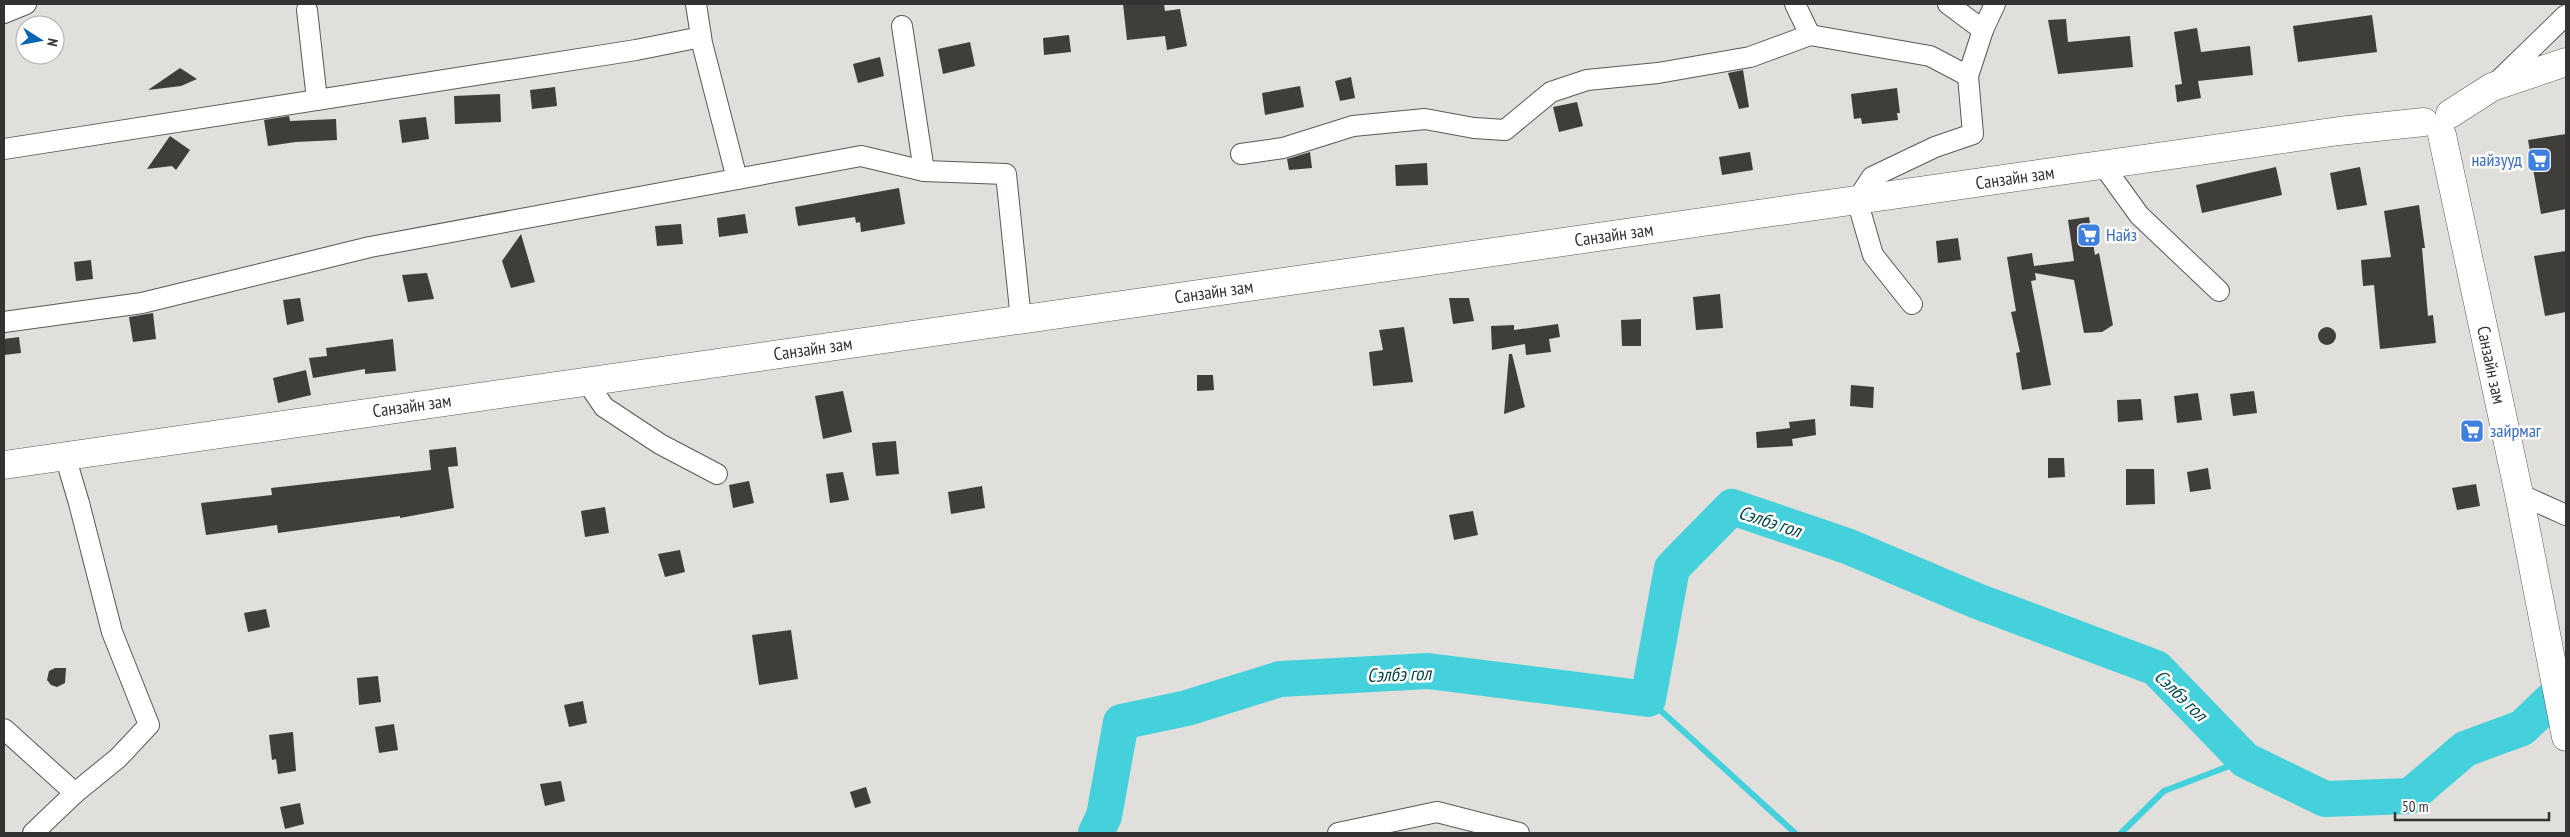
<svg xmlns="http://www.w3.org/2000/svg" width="2570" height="837" viewBox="0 0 2570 837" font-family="'PT Sans Narrow',sans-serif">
  <rect width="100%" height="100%" fill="#e0dfdb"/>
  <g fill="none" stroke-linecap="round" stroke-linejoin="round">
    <g stroke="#45d1db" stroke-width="6">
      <polyline points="1648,699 1795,833"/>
      <polyline points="2121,833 2164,791 2245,760"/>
    </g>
    <polyline stroke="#45d1db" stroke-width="36" points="1096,833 1104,816 1121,722 1187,708 1280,679 1428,671 1648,699 1672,568 1732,507 1847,546 1977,601 2156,668 2245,760 2325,799 2410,796 2465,749 2522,728 2566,686"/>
  </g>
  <g fill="#3f3e3b">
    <polygon points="1123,4 1164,4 1165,11 1180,9 1187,46 1167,50 1165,36 1127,40"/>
    <polygon points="2372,15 2377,52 2298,62 2293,26"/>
    <polygon points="2066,19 2068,42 2130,36 2133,67 2058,74 2048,20"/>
    <polygon points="2197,28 2201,52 2250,46 2253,75 2198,81 2201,98 2177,102 2175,85 2182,84 2174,32"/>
    <polygon points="1069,35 1071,52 1044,55 1043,38"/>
    <polygon points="970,42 975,66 943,74 938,49"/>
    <polygon points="880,57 884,76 858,83 853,64"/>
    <polygon points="180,68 197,79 181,86 148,90"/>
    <polygon points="1743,70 1749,107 1739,109 1728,73"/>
    <polygon points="1351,77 1355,98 1340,101 1335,81"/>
    <polygon points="1300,86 1304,107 1265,115 1262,93"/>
    <polygon points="555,87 557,106 532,109 530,90"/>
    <polygon points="1897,88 1900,113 1897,113 1898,120 1862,124 1861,118 1854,119 1851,94"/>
    <polygon points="500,94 501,122 455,124 454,96"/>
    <polygon points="1577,102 1583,126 1559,132 1553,107"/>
    <polygon points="289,116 290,121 336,119 337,140 296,142 268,146 264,120"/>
    <polygon points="426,117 429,139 402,143 399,120"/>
    <polygon points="2566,134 2566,209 2541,214 2528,140"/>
    <polygon points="170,136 190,150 176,170 172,166 147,169"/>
    <polygon points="1310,152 1312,168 1289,170 1287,159"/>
    <polygon points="1750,152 1753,170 1722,175 1719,157"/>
    <polygon points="1427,163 1428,185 1396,186 1395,165"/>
    <polygon points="2276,167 2282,195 2202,213 2196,185"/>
    <polygon points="2360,167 2367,205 2337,210 2330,173"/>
    <polygon points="899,188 905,224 861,232 860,222 856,223 855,217 798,226 795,207"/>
    <polygon points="2419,205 2425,248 2422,248 2428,316 2433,315 2436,343 2380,349 2374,285 2363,286 2361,260 2391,257 2384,211"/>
    <polygon points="745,214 748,233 719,237 717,218"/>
    <polygon points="2089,217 2095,255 2099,253 2113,325 2102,332 2084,333 2074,280 2035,273 2036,280 2031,281 2051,385 2022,390 2016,353 2020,352 2011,312 2016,311 2007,257 2032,253 2034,266 2074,261 2068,220"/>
    <polygon points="681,224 683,244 657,246 655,226"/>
    <polygon points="521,234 535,282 511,288 502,261"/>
    <polygon points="1958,238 1961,260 1938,263 1936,241"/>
    <polygon points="2566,251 2566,312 2545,316 2534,256"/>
    <polygon points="91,260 93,279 76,281 74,262"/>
    <polygon points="427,273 434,299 408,302 402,275"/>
    <polygon points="1720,294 1723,328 1696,330 1693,297"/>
    <polygon points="300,298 304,321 287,325 283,300"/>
    <polygon points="1449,298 1469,298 1474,321 1453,324"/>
    <polygon points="153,313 156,339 133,342 129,317"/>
    <polygon points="1641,319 1641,346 1622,346 1621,320"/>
    <polygon points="1558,324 1560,337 1549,339 1551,352 1526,355 1525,344 1492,350 1491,326 1514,325 1514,330"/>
    <polygon points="1404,327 1413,382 1373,386 1369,352 1383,350 1379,330"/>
    <circle cx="2327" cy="336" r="9"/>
    <polygon points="19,337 21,353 4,355 4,339"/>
    <polygon points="393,339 396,371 365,374 365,369 313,378 309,358 327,356 326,348"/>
    <polygon points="1509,354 1512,354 1525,407 1504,414"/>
    <polygon points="306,370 311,395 278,403 273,378"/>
    <polygon points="1197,375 1213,375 1214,390 1197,391"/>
    <polygon points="1851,385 1874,387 1873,408 1850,406"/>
    <polygon points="843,391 852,432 823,439 815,396"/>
    <polygon points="2254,391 2257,413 2233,416 2230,394"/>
    <polygon points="2198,393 2202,420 2177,423 2174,396"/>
    <polygon points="2141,399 2143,420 2118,422 2117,400"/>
    <polygon points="1815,419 1816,435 1792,439 1793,446 1757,448 1756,432 1790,428 1789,422"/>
    <polygon points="896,441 899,474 876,476 872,443"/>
    <polygon points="456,447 458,466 448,467 454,508 400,518 400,516 278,533 277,525 206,535 201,503 272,495 271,488 431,470 429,450"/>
    <polygon points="2048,458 2064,458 2065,477 2048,478"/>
    <polygon points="2208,468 2211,489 2190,492 2187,472"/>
    <polygon points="2126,469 2154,469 2155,504 2126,505"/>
    <polygon points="843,472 849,500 830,503 826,474"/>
    <polygon points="749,481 754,503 733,508 729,485"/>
    <polygon points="2476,484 2480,506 2457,510 2452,488"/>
    <polygon points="982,486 985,508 951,514 948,492"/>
    <polygon points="605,507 609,533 585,537 581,511"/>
    <polygon points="1473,511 1478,535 1454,540 1449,515"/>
    <polygon points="680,550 685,572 665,577 658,554"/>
    <polygon points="266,609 270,627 248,632 244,613"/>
    <polygon points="791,630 798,679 759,685 752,635"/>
    <polygon points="66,668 65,683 57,687 51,685 47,680 49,671 55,668"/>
    <polygon points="378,676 381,702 359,705 357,678"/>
    <polygon points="583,701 587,723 569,727 564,705"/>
    <polygon points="394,724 398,750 379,753 375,727"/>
    <polygon points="293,732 296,771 278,774 276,759 272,760 269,735"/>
    <polygon points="561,781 565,801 545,806 540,784"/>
    <polygon points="866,787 871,803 855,808 850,792"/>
    <polygon points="300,803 304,824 285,829 280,807"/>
  </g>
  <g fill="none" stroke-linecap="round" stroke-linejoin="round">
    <g stroke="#5a5956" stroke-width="22">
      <g id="minor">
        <polyline points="696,4 702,43 737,179"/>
        <polyline points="1795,4 1810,35"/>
        <polyline points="1948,4 1983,30"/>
        <polyline points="307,10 317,100"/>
        <polyline points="4,13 26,4"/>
        <polyline points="902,26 924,171"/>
        <polyline points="2496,83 2566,15"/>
        <polyline points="4,149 636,50 701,37"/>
        <polyline points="1241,154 1283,148 1353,126 1425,119 1474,128 1505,130 1551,92 1587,80 1658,73 1750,57 1810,35 1930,56 1968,76"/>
        <polyline points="2103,165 2139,215 2219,291"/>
        <polyline points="1912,304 1873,255 1857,200 1872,177 1935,147 1973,134 1968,76 1983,30 1995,4"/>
        <polyline points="4,322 142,303 370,247 861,156 924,171 1006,174 1021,320"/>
        <polyline points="587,382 604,407 660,444 717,474"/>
        <polyline points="65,456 79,503 112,632 149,725 118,758 75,793"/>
        <polyline points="2519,494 2566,515"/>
        <polyline points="4,729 75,793 33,833"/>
        <polyline points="1338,833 1437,812 1519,833"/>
      </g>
    </g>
    <g stroke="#5a5956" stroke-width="29">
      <g id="secondary">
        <polyline points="2450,114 2492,87 2566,62"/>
        <polyline points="2442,135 2519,494 2566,737"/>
        <polyline points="4,465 2339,131 2424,122"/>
      </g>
    </g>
    <use href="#minor" stroke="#fff" stroke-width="20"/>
    <use href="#secondary" stroke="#fff" stroke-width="28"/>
  </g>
  <defs>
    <g id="supermarket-square" transform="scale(1.25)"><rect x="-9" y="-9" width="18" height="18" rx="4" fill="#3f7fe0" stroke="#fff"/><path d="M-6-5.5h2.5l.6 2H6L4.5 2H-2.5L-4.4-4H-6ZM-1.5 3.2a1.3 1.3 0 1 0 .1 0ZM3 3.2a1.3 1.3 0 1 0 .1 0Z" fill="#fff"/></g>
  </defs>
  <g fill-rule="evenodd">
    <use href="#supermarket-square" x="2539" y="160"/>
    <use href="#supermarket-square" x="2089" y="235"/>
    <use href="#supermarket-square" x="2472" y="431"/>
  </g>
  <g text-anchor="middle" stroke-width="5" stroke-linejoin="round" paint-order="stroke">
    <g font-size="18" fill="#366cbe" stroke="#fff" text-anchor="start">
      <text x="2522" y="166" text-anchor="end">найзууд</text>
      <text x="2106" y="241">Найз</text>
      <text x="2490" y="437">зайрмаг</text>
    </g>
    <g font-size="18" fill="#343332" stroke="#fff">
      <text transform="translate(2015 178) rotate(-8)" y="6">Санзайн зам</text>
      <text transform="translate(1614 235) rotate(-8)" y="6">Санзайн зам</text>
      <text transform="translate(1214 292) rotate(-8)" y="6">Санзайн зам</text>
      <text transform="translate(813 349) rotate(-8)" y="6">Санзайн зам</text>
      <text transform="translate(2491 365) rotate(78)" y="6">Санзайн зам</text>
      <text transform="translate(412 406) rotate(-8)" y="6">Санзайн зам</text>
    </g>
    <g font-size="19" font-style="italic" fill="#044549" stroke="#fff">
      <text transform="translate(1770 521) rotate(18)" y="7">Сэлбэ гол</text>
      <text transform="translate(1399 674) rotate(-2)" y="7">Сэлбэ гол</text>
      <text transform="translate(2181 695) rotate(44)" y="7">Сэлбэ гол</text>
    </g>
  </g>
  <rect width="2570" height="837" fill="none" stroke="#343332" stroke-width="10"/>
  <g transform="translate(40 40) rotate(101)"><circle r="24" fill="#ffffff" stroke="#aeadad"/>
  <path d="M0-4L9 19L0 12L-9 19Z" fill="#0964b1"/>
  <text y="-8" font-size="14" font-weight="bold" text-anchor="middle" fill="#343332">N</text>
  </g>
  <path d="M2395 812v8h154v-8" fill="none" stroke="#343332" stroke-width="2.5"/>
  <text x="2402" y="812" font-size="15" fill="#343332" stroke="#ffffff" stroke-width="4" paint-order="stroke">50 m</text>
</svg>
